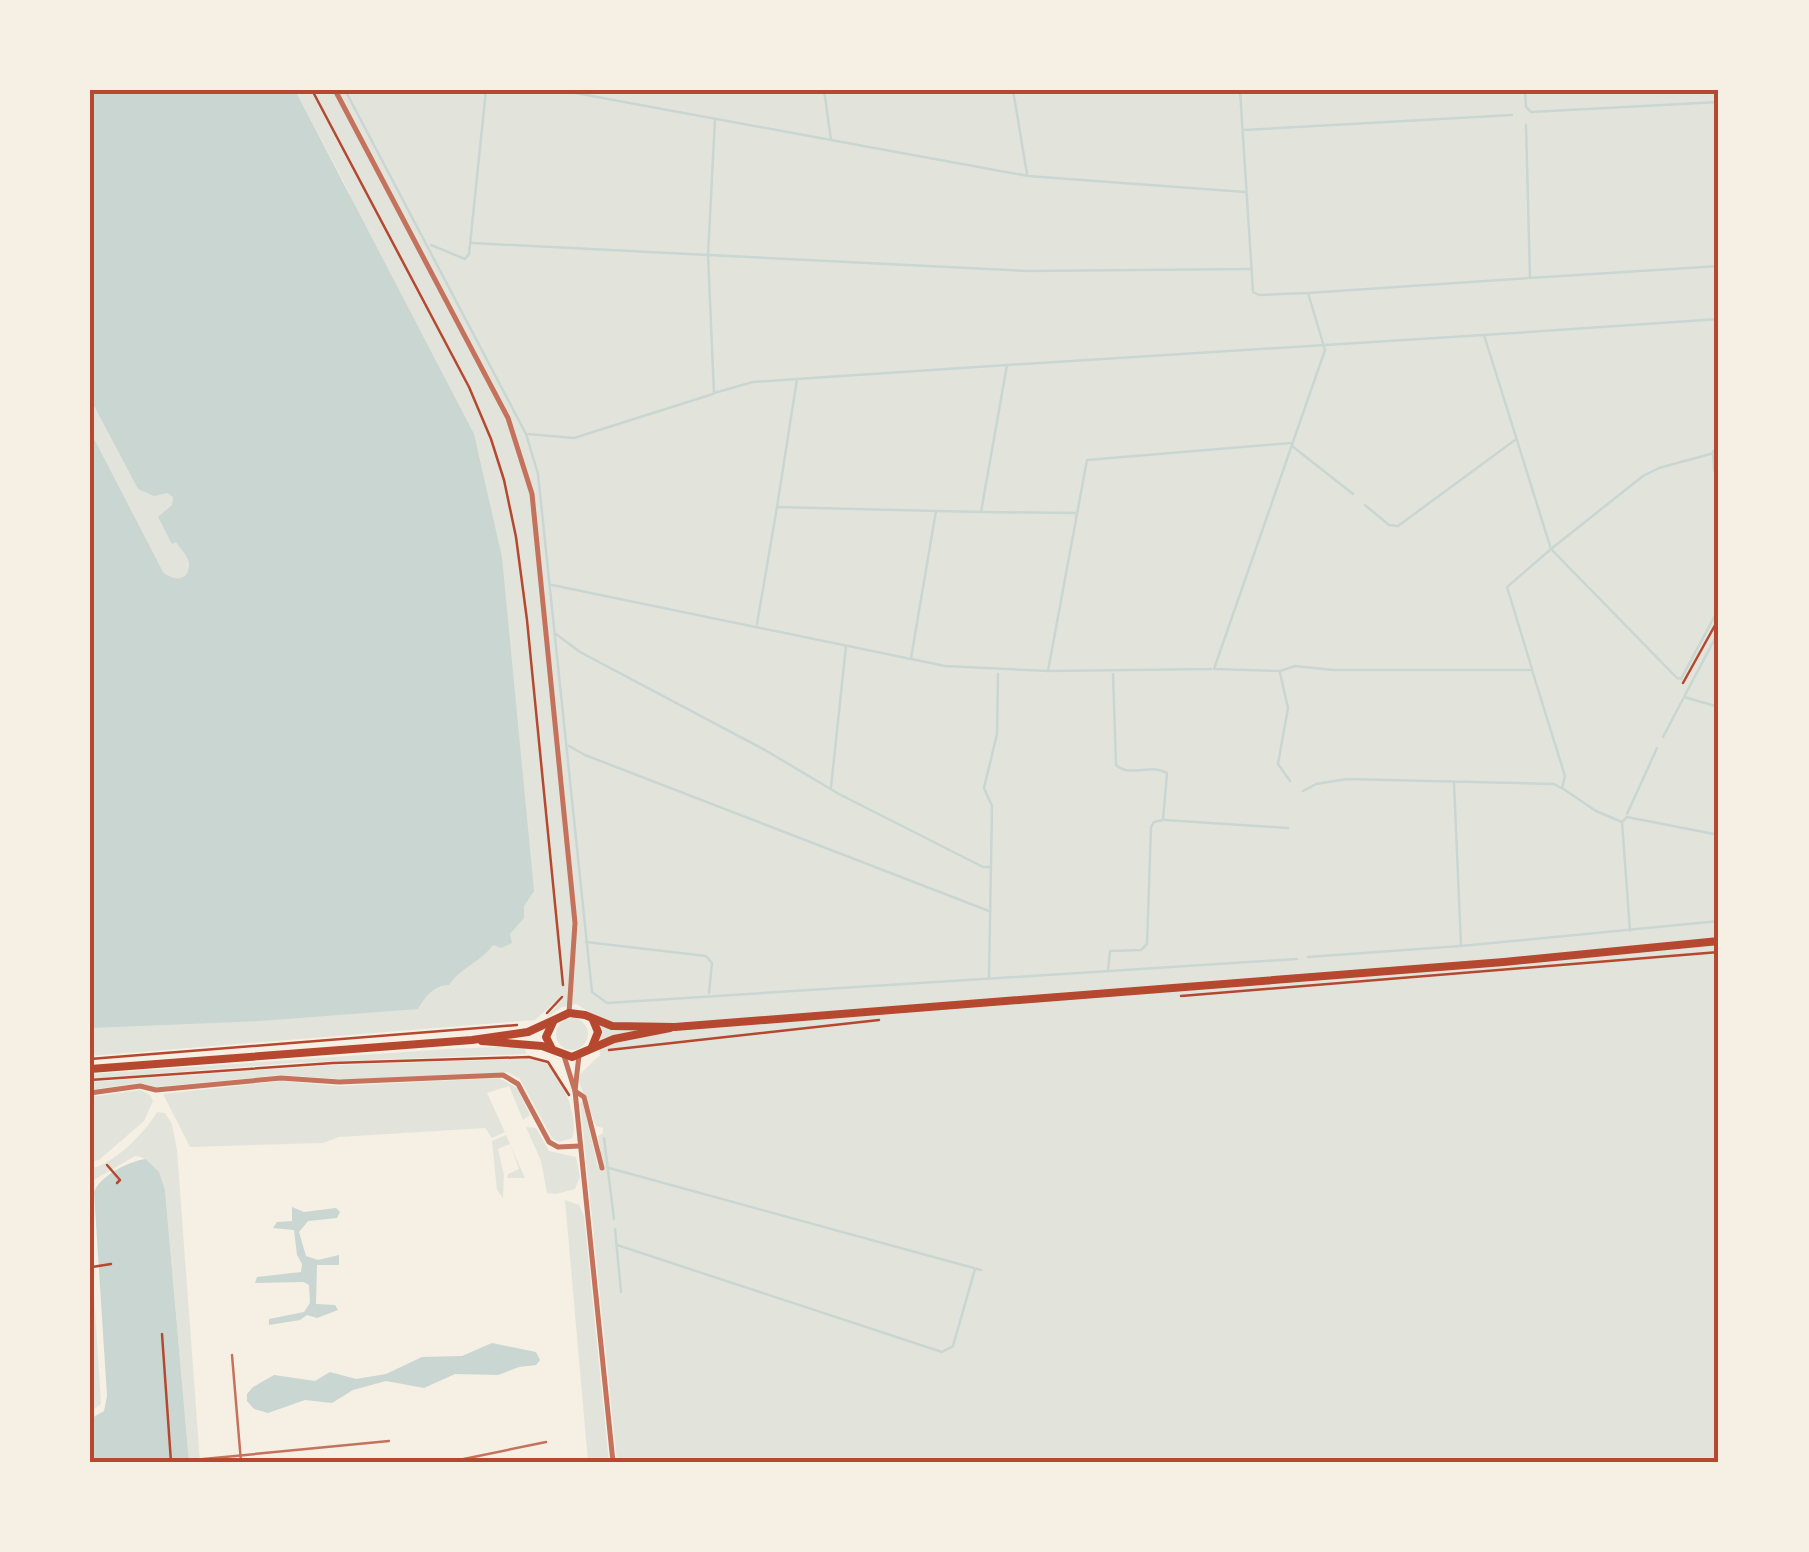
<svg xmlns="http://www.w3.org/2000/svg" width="1809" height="1552" viewBox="0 0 1809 1552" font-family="'Alegreya Sans',sans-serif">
  <rect width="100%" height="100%" fill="#f6efe4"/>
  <g fill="#e2e4dc">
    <polygon points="90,90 350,194 295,90 1719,90 1719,1462 617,1462 580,1101 583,1103 598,1167 603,1167 598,1136 603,1133 603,1128 596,1126 579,1082 580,1074 600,1055 596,1016 576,1004 562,1007 545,1019 556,1007 555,1002 535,1020 90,1056"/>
    <circle cx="572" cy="1034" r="16"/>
    <polygon points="525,1046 526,1054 292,1063 90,1079 90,1074 447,1049"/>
    <path d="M516,1059C526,1059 540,1058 548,1065C562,1077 580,1120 572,1138L559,1142L552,1138L520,1079L507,1072L415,1078L339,1079L281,1075L156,1087L139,1083L90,1090V1082L335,1065Z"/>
    <polygon points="499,1078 517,1088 530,1115 523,1120 509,1086 487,1093 505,1132 492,1138 485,1128 339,1137 323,1143 190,1147 163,1094 282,1081 339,1086"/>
    <polygon points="141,1090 150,1095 153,1101 144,1121 99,1160 90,1162 90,1097"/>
    <path d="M157,1112L165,1113L172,1124L177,1150L200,1462H189L165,1190C160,1175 152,1157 135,1156L94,1180L90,1189V1169C115,1163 144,1134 157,1112Z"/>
    <polygon points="526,1127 536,1128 549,1151 576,1157 580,1177 575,1189 556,1194 547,1193 541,1161"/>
    <polygon points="506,1135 525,1178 507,1178 508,1174 519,1169 510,1144 498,1149 504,1175 503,1198 497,1190 492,1141"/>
    <polygon points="565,1200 579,1205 584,1216 609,1462 588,1462"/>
    <polygon points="90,1230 101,1404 90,1412"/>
  </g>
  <g fill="#c9d6d2">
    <path d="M90,90H295L474,434L502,557L534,891L524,906V918L510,934L512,943L501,948L493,945C481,962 461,967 449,985C435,984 424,998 418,1009L260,1021L90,1028V431L163,572C171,580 189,583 189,565C190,557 180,549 176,542L172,544L158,517L172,505L173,497L167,493L154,496L138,489L90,398Z"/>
    <path d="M146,1159L159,1172L165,1190L189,1462H90V1419L104,1411L107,1396L94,1192C100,1176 129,1161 146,1159Z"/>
    <polygon points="292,1207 304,1212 336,1208 340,1212 337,1218 308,1221 299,1232 306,1256 318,1260 339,1255 339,1265 317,1265 316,1304 335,1305 338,1310 317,1318 307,1315 300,1320 269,1325 269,1319 304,1312 310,1303 309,1285 304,1282 255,1283 257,1277 301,1272 302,1264 297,1255 294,1230 273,1228 277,1222 292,1221"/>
    <polygon points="492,1343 536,1352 540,1360 536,1365 519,1367 498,1375 455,1374 424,1388 386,1381 353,1390 332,1403 305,1400 268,1413 254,1409 247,1401 247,1394 253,1387 274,1375 315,1381 330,1372 356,1379 386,1374 422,1357 462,1356"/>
  </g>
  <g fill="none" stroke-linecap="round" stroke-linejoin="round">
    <g stroke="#c9d6d2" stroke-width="2.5">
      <polyline points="345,90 526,434 538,474 592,992 607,1003 1297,959"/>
      <polyline points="559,90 831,140 824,90"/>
      <polyline points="1013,90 1027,174"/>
      <polyline points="1240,90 1253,292 1259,295 1308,293 1325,350 1214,669 1280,671 1295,666 1333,670 1532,670 1565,776 1562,788 1596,811 1622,822 1630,931"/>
      <polyline points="1525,90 1526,107 1531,112 1719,102"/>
      <polyline points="1526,125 1530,278 1719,266"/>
      <polyline points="1244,130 1512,115"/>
      <polyline points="831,140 1028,176 1245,192"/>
      <polyline points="472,243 708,255 715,119"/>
      <polyline points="431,245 465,259 469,254 486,90"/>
      <polyline points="1308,293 1528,278"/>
      <polyline points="1007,365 1483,335"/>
      <polyline points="797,379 753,382 714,393 708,255 1028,271 1250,269"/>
      <polyline points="528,434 574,438 713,394"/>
      <polyline points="1292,446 1353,494"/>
      <polyline points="1713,451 1714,470 1719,479"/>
      <polyline points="1714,453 1659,468 1643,476 1551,549 1677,678 1681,679 1719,608"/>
      <polyline points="1719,492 1719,515"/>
      <polyline points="1365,505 1389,525 1398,526 1515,440"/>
      <polyline points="777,507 797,379 1007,365 981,512 936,511"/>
      <polyline points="983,512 1075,513"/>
      <polyline points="552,585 945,666 1048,671 1211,669"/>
      <polyline points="757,624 777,507 936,511 911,658"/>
      <polyline points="1719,631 1684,697 1719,707"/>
      <polyline points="556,634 580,652 765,750 839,794 983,867 989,867"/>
      <polyline points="1532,669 1507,587 1551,549 1484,335 1719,319"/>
      <polyline points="1048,671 1087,460 1291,443"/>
      <polyline points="1280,673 1288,708 1278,764 1290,781"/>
      <polyline points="1663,737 1683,699"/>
      <polyline points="569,746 585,755 989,911"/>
      <polyline points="1454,783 1461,946 1719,921"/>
      <polyline points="831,787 846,646"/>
      <polyline points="1303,791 1316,784 1347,779 1554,784 1561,788"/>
      <polyline points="1627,814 1657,748"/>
      <polyline points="1165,820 1288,828"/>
      <polyline points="1623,821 1627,817 1719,835"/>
      <polyline points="586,942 706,956 712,963 709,993"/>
      <polyline points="1308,957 1460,946"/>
      <path d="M1108,971L1110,951L1141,950L1147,944L1151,827L1154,822L1163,820L1167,773C1151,763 1130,778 1116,765L1113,674"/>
      <polyline points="989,977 992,806 984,788 997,734 998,674"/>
      <polyline points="604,1138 614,1219"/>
      <polyline points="609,1168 981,1270"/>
      <polyline points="615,1229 621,1292"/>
      <polyline points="617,1245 942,1352 953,1346 975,1269"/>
    </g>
    <g stroke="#b5482f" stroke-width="2.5">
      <polyline points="312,90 469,387 491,439 504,480 516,537 527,620 563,985"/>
      <polyline points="1683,683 1719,618"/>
      <polyline points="1181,996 1719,952"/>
      <polyline points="547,1013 562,997"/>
      <polyline points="609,1050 879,1020"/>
      <polyline points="90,1059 517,1025"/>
      <polyline points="90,1080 333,1063 529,1057 548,1062 569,1095"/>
      <polyline points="107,1165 120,1180 117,1183"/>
      <polyline points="92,1267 111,1264"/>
      <polyline points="162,1334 171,1462"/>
      <polyline points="171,1461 187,1460"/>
    </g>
    <g stroke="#c5725c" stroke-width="2.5">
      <polyline points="232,1355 241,1462"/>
      <polyline points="193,1460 389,1441"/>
      <polyline points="449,1462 546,1442"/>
    </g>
    <g stroke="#c5725c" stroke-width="5">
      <polyline points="335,90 508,418 532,494 575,923 569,1013"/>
      <polyline points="579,1055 575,1091 613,1462"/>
      <polyline points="564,1056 575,1091 584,1097 602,1168"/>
      <polyline points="90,1093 140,1086 156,1090 281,1078 339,1082 503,1075 518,1084 549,1142 558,1147 580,1146"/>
    </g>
    <g stroke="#b5482f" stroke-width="8">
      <polyline points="482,1041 542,1046 572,1057 614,1039 670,1028"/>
      <polyline points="592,1047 598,1032 593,1020"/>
      <polyline points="552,1049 546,1037 553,1022"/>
      <polyline points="90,1069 472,1040 528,1032 569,1013 585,1015 612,1026 675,1027 1504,962 1719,941"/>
    </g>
  </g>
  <rect width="1809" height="1552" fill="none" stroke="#f6efe4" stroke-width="185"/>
  <rect x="92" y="92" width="1624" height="1368" fill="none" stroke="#b5482f" stroke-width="4"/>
</svg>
